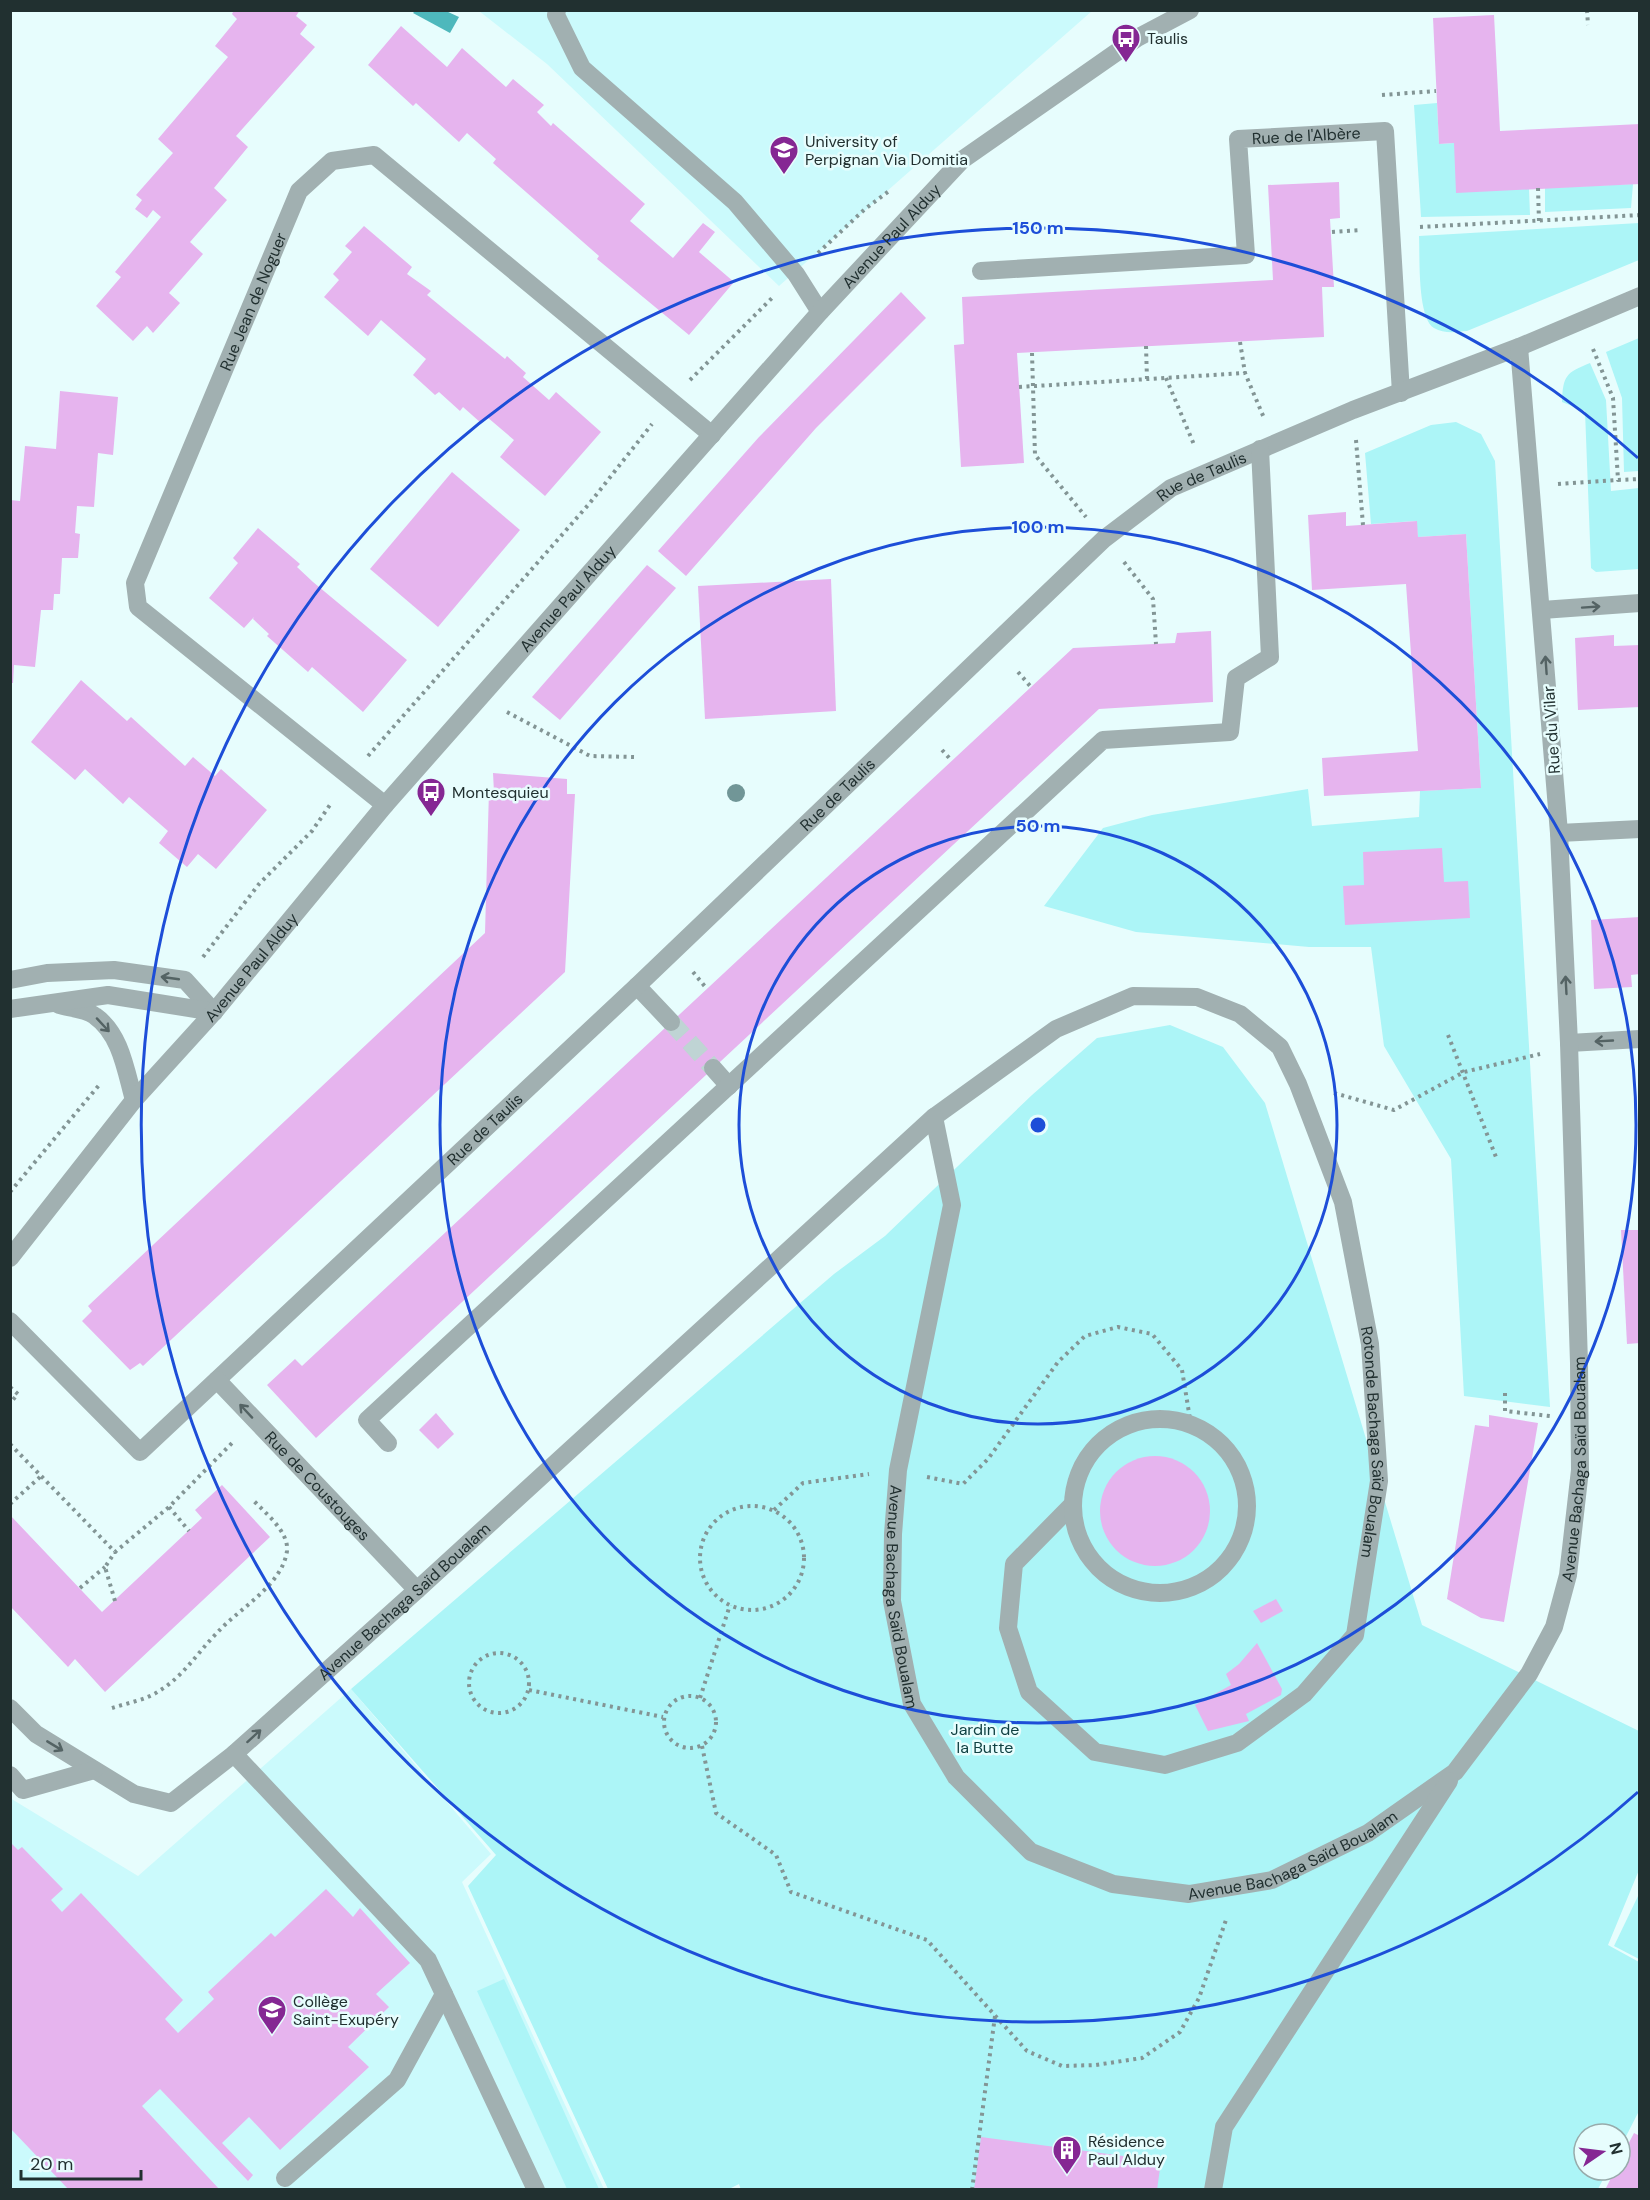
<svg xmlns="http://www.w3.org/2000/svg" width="1650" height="2200" viewBox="0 0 1650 2200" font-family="'DM Sans',sans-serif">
  <rect width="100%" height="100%" fill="#e7fdfd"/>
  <g fill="#cbfafc">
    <polygon points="479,11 1092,11 779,286 547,64"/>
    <polygon points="351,1689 491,1854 462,1882 604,2189 11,2189 10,1798 138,1876"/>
  </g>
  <g fill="#acf5f7">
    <polygon points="1437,103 1439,144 1454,143 1529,189 1530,215 1421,217 1414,105"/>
    <polygon points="1633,184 1631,208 1545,212 1545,188"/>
    <path d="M1639,223V260L1467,331C1456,332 1444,334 1434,328C1417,318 1420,256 1419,236Z"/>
    <polygon points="1639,338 1639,471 1624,472 1622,398 1606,352"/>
    <path d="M1590,363L1606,400L1611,491L1639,488V569L1596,572L1591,568L1585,411L1562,402C1563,375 1566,373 1590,363Z"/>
    <polygon points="1456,422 1481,434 1495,461 1550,1407 1464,1396 1451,1159 1384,1046 1371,947 1309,947 1136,932 1044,906 1103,828 1152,815 1308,789 1312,826 1419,817 1420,791 1481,788 1466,534 1418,537 1416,521 1371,524 1365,453 1431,425"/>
    <polygon points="1170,1025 1223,1047 1265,1103 1422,1625 1639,1731 1639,1870 1608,1945 1639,1962 1639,2111 1620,2148 1620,2134 1584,2134 1584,2170 1608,2170 1598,2189 741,2190 739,2184 727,2190 608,2189 468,1886 496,1855 351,1689 834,1274 885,1236 1032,1095 1097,1038"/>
    <polygon points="1639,1894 1639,1959 1614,1946"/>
    <polygon points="504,1979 599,2189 567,2189 477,1991"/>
  </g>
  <polygon fill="#4eb8bc" points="415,11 446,11 459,17 450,33 413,13"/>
  <g fill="#e6b4ee">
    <polygon points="234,10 300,10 296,16 307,25 300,34 315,47 236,136 248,147 214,188 227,200 190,242 203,254 169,293 180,303 153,333 147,326 133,341 96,306 121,277 115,272 161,217 153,210 147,218 135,209 142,200 136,195 173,153 158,139 228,57 215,46 237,19 232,14"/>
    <polygon points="1494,15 1500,131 1640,124 1640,184 1456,193 1454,143 1439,144 1433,18"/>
    <polygon points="401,26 447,67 462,48 506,87 513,79 544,105 537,112 551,126 553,123 645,204 630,221 673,258 703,223 715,232 699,252 734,282 689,335 597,259 599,256 493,163 496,159 467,133 459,142 416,103 413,106 368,65"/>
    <polygon points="1339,182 1340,218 1330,219 1334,287 1322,287 1324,337 1017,353 1024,463 961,467 954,345 964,344 962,297 1273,280 1268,185"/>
    <polygon points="364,226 412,267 407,274 431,291 427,295 505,359 507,356 518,366 526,373 523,377 549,400 556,392 601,432 545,496 500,457 514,440 487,417 481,423 463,407 460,411 439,392 435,395 413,375 426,359 381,320 368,336 324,297 339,280 333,274 352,252 345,246"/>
    <polygon points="901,292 926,318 816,428 686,576 658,551 759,437"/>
    <polygon points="60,391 118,397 113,455 98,453 94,507 77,506 75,533 80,534 78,558 62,558 60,594 54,594 53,610 41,610 35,667 14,665 13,683 10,683 10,500 20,501 25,446 56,449"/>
    <polygon points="452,472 520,530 438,627 370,569"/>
    <polygon points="1346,512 1346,526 1417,521 1418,537 1466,534 1481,788 1324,796 1322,758 1418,751 1406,584 1312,590 1308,515"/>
    <polygon points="258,528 300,564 297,567 313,582 407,660 363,712 312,667 308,672 267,636 269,634 253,619 254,617 244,628 209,598 238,563 233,558"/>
    <polygon points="647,565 676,588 560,720 532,697"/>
    <polygon points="831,579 836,711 705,719 698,586"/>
    <polygon points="1211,631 1213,702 1099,709 316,1438 267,1385 295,1359 302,1366 1073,648 1175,643 1177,633"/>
    <polygon points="1614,635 1614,646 1640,645 1640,707 1578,710 1575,638"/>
    <polygon points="81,680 127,721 131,717 185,766 193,757 215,776 221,769 267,810 216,869 198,854 187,867 159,843 168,831 129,797 123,804 85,769 75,780 31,742"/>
    <polygon points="493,773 567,779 567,794 575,794 565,972 143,1366 140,1363 130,1370 82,1321 92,1311 88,1306 485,933 489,790 494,792"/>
    <polygon points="1442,848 1444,882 1468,881 1470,918 1345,925 1343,886 1364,885 1363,852"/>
    <polygon points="1640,917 1640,974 1631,975 1632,987 1594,989 1591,920"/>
    <polygon points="1621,1230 1640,1230 1640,1343 1627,1344"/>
    <polygon points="436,1413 454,1434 438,1449 419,1430"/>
    <polygon points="1489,1415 1538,1423 1504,1622 1481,1618 1447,1599 1475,1425 1489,1427"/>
    <circle cx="1155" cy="1511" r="55"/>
    <polygon points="222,1485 270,1537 105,1692 75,1659 68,1667 10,1606 10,1515 102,1612 202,1518 195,1510"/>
    <polygon points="1276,1599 1283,1611 1261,1623 1253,1611"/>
    <polygon points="1257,1643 1282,1689 1281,1695 1246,1714 1249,1721 1208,1731 1195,1705 1231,1685 1226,1674 1239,1664"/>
    <polygon points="10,1842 18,1850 22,1847 63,1889 51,1900 62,1912 81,1893 183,2000 165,2019 178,2033 214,1999 208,1992 271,1933 275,1937 326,1889 353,1917 360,1908 410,1963 376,1994 389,2007 348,2047 369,2067 280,2150 249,2117 222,2143 253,2175 248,2181 160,2089 142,2106 220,2190 69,2190 10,2128"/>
    <polygon points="1634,2133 1640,2136 1640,2190 1605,2190 1615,2170 1620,2170 1620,2160"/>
    <polygon points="981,2137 1161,2161 1157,2190 974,2190"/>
  </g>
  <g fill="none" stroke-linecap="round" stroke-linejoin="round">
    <polyline stroke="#bfd4d4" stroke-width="18" stroke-dasharray="18 9" stroke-linecap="butt" points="671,1022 713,1068"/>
    <g stroke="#839595" stroke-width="4" stroke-dasharray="3 4.5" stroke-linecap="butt">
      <polyline points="1587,10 1588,25"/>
      <polyline points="1382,95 1436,91"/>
      <polyline points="1538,188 1539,222"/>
      <polyline points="1420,227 1640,215"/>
      <polyline points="1332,232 1361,230"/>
      <polyline points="818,253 865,209 889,191"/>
      <polyline points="1240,342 1245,373"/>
      <polyline points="1146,346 1147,379"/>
      <polyline points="1593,349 1613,398 1618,480 1640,479"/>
      <polyline points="1032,353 1035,455 1086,517"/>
      <polyline points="1166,378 1195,447"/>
      <polyline points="690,380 774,296"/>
      <polyline points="1019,387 1245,373 1264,418"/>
      <polyline points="1356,440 1363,525"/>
      <polyline points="1558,484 1618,480"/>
      <polyline points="1124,562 1153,599 1156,644"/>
      <polyline points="1018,672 1031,687"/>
      <polyline points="507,712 590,756 634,757"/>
      <polyline points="942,750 952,761"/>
      <polyline points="368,756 589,504 652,424"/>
      <polyline points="203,957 259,884 312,831 332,802"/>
      <polyline points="693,972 707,989"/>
      <polyline points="1448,1035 1496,1157"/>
      <polyline points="1334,1093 1394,1110 1464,1072 1540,1054"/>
      <polyline points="10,1192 100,1084"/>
      <polyline points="10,1387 18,1394 10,1403"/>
      <polyline points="1505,1393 1505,1411 1550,1416"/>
      <polyline points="10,1444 115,1552 169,1507 235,1440"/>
      <polyline points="927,1477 963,1484 988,1459 1058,1362 1085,1336 1118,1327 1152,1334 1182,1370 1191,1425"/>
      <polyline points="10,1504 40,1477"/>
      <circle cx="752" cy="1558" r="52"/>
      <polyline points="169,1507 189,1531"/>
      <polyline points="774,1510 803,1483 869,1474"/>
      <polyline points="80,1588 105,1567"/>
      <polyline points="115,1601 105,1567 115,1552"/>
      <circle cx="499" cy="1683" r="30"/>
      <polyline points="529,1690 663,1717"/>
      <circle cx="690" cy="1722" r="26"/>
      <polyline points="700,1698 730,1605"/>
      <path d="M112,1708C127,1703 146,1700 159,1691C184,1676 197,1653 217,1633C238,1609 282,1586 287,1551C289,1531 264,1512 252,1499"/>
      <polyline points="702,1746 716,1813 776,1855 791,1892 927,1940 1027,2051 1062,2066 1096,2065 1142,2058 1180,2032 1199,1998 1227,1917"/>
      <polyline points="972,2190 995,2016"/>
    </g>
    <g stroke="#a1b0b1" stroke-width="18">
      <polyline points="557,10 556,15 582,68 735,202 796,274 820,312"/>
      <path id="s1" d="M981,271L1246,255L1238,139L1385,131L1401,393"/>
      <polyline points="1542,610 1640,603"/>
      <path id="s2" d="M385,805L138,607L135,583L299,191L332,161L374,155L712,435"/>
      <polyline points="1559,833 1640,829"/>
      <polyline points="10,980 47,973 114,970 185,980 214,1012"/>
      <polyline points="637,986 671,1022"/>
      <path d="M59,1005C69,1008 86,1009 95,1016C121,1034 126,1072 134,1100"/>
      <polyline points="10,1009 108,995 214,1012"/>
      <polyline points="1569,1043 1640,1039"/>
      <polyline points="713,1068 729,1086"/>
      <path id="s3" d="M934,1117L1056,1029L1133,996L1197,997L1240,1014L1280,1047L1298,1084L1343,1202L1370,1344L1379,1481L1355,1635L1304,1694L1237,1743L1165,1765L1095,1752L1029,1692L1008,1628L1014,1564L1072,1505"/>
      <path id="s4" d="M10,1258L134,1100L214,1012L385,805L820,312L962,160L1137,38L1190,10"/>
      <path id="s5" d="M10,1321L140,1452L637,986L1104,539L1171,488L1353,410L1519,347L1640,296"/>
      <path id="s6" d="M217,1380L417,1590"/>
      <circle cx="1160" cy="1506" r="87"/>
      <polyline points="388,1443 367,1420 1103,740 1230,732 1236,678 1270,657 1260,449"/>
      <path id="s7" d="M10,1708L36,1734L134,1794L171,1803L234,1754L417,1590L934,1117L952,1205L898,1470L893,1534L892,1601L912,1704L956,1777L1031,1852L1113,1884L1189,1894L1272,1880L1368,1833L1455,1772L1529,1674L1554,1627L1568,1575L1580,1470L1579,1363L1569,1043L1559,833L1519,347"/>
      <polyline points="234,1754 428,1960 536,2190"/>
      <polyline points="10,1775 23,1790 94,1770"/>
      <polyline points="285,2178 397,2080 444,1994"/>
      <polyline points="1213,2190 1224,2127 1449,1781"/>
    </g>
  </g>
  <circle fill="#719697" cx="736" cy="793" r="9"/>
  <defs><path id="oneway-shaft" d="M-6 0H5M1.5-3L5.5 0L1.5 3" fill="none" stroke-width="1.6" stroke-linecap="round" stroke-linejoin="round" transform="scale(1.5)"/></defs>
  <g stroke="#546364">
    <use href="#oneway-shaft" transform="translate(1591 607) rotate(-4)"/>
    <use href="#oneway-shaft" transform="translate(1546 665) rotate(-94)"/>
    <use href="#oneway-shaft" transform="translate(170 978) rotate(-172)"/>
    <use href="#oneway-shaft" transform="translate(1566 985) rotate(-93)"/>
    <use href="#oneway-shaft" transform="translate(103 1025) rotate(47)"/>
    <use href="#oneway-shaft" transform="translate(1604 1041) rotate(177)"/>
    <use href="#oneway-shaft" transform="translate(246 1411) rotate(-133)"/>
    <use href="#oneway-shaft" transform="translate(254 1736) rotate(-42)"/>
    <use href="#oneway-shaft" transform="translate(55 1746) rotate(31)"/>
  </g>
  <g fill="none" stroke="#1d4ed8" stroke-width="3">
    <circle cx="1038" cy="1125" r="299"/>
    <circle cx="1038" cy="1125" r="598"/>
    <path d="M1638 1792A897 897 0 1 1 1638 458"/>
  </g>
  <defs>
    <g id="bus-pin" transform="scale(1.5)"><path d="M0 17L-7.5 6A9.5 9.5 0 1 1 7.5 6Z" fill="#852793" stroke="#e7fdfd"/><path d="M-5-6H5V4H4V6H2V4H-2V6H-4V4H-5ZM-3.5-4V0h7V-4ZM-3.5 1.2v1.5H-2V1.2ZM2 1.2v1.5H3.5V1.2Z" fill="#fff"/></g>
    <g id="university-pin" transform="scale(1.5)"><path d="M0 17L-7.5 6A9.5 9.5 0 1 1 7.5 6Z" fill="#852793" stroke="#e7fdfd"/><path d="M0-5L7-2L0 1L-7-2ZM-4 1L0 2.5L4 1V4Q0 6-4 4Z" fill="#fff"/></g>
    <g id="school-pin" transform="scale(1.5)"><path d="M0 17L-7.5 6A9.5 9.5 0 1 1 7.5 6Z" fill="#852793" stroke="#e7fdfd"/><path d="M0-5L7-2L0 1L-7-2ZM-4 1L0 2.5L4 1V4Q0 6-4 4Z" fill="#fff"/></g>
    <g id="building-pin" transform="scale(1.5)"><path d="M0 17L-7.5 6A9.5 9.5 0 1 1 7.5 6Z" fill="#852793" stroke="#e7fdfd"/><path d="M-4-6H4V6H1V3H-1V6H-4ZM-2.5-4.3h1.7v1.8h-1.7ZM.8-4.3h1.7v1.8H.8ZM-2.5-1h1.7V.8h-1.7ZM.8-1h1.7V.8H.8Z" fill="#fff"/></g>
  </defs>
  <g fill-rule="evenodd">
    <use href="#bus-pin" x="1126" y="38"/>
    <use href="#university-pin" x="784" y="150"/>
    <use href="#bus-pin" x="431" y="792"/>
    <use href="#school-pin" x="272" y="2010"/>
    <use href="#building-pin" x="1067" y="2150"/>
  </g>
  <g text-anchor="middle" stroke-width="5" stroke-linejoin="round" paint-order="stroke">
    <g font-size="16" fill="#213030" stroke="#e7fdfd" text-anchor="start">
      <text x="1147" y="44">Taulis</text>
      <text x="805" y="147">University of<tspan x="805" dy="18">Perpignan Via Domitia</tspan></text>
      <text x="452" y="798">Montesquieu</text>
      <text x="293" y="2007">Collège<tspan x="293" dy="18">Saint-Exupéry</tspan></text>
      <text x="1088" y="2147">Résidence<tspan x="1088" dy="18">Paul Alduy</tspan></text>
    </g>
    <g font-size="16" fill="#213030" stroke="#e7fdfd">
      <text dy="6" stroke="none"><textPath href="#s1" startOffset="450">Rue de l'Albère</textPath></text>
      <text dy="6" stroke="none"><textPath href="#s4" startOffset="1350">Avenue Paul Alduy</textPath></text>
      <text dy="6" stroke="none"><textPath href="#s2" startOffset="646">Rue Jean de Noguer</textPath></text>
      <text dy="6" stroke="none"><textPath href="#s5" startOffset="1629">Rue de Taulis</textPath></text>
      <text dy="6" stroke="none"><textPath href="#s4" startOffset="864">Avenue Paul Alduy</textPath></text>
      <text transform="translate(1551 730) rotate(-94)" y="6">Rue du Vilar</text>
      <text dy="6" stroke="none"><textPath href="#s5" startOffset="1143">Rue de Taulis</textPath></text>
      <text dy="6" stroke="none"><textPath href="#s4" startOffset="378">Avenue Paul Alduy</textPath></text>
      <text dy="6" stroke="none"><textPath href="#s5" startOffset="657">Rue de Taulis</textPath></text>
      <text dy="6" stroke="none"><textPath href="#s3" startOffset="807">Rotonde Bachaga Saïd Boualam</textPath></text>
      <text dy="6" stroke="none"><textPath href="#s7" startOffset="2802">Avenue Bachaga Saïd Boualam</textPath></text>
      <text dy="6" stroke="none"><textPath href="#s6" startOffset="146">Rue de Coustouges</textPath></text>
      <text dy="6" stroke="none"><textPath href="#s7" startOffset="1704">Avenue Bachaga Saïd Boualam</textPath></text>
      <text dy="6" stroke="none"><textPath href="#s7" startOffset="498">Avenue Bachaga Saïd Boualam</textPath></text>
      <text dy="6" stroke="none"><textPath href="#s7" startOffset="2280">Avenue Bachaga Saïd Boualam</textPath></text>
    </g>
    <g font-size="16" fill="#104143" stroke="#e7fdfd">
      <text x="985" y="1735">Jardin de<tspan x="985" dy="18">la Butte</tspan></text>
    </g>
  </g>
  <circle cx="1038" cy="1125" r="9" fill="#1d4ed8" stroke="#e7fdfd" stroke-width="3"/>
  <g font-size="18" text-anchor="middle" font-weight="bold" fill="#1d4ed8" stroke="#e7fdfd" stroke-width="5" stroke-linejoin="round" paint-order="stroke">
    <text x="1038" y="234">150 m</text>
    <text x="1038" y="533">100 m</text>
    <text x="1038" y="832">50 m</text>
  </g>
  <rect width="1650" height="2200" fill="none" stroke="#213030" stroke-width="24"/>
  <g transform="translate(1602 2152) rotate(76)"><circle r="28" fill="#e7fdfd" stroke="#98abab" stroke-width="1.5"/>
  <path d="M0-4.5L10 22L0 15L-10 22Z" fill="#852793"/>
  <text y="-9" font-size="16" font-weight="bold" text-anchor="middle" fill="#213030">N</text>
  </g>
  <path d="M21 2170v9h120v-9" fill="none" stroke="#213030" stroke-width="3"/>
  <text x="30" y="2170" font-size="18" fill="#213030" stroke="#e7fdfd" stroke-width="4.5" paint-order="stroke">20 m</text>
</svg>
